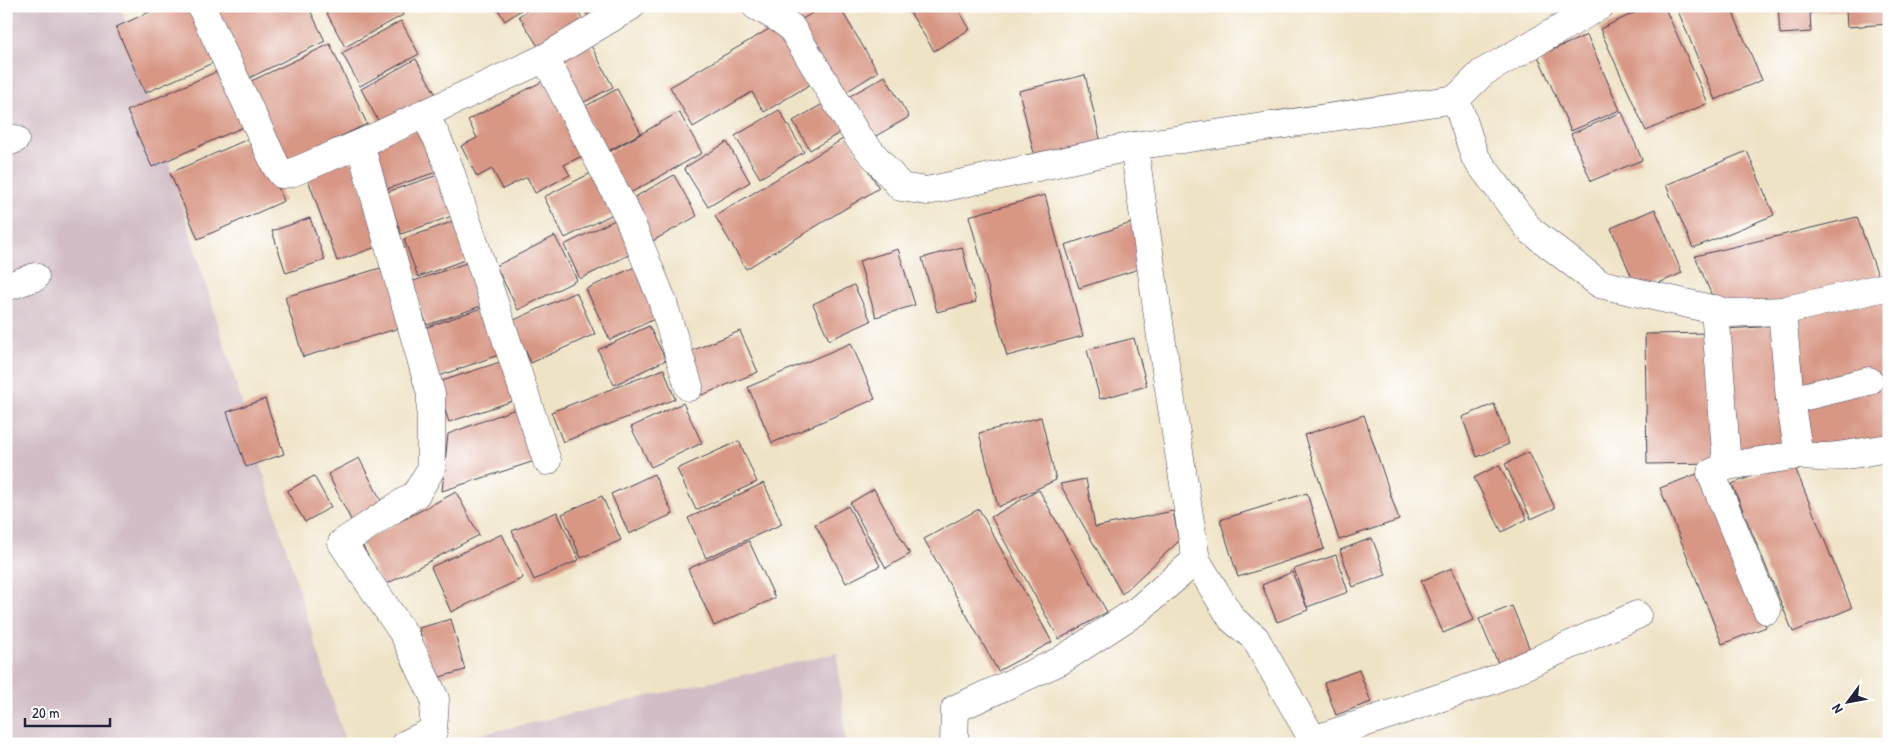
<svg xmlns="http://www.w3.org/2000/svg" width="1895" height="750" viewBox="0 0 1895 750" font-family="'Patrick Hand',sans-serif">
  <rect width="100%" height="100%" fill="#fff"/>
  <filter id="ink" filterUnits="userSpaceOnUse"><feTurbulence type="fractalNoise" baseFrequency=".02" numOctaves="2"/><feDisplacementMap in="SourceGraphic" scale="10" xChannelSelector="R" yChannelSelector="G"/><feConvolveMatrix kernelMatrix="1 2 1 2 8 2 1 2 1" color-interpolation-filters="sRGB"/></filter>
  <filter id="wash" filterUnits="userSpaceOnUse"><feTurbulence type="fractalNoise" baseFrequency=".0096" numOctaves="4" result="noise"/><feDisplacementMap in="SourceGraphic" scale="20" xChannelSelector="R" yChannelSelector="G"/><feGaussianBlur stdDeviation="1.12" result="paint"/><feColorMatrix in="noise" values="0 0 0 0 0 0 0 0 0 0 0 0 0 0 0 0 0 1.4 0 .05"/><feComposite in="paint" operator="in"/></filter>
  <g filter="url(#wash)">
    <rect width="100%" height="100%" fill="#efe3c6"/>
    <g fill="#d2bdc6">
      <polygon points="6,6 121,6 346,744 6,744"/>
      <polygon points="837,653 846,744 439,744"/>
    </g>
    <g id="blocks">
      <g fill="#d89785">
        <polygon points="163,6 193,6 217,61 145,93 116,27"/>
        <polygon points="210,6 308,6 325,41 245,80"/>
        <polygon points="323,6 399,6 403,15 345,47"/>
        <polygon points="496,6 527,6 505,21"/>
        <polygon points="534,6 574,6 583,20 539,48 519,16"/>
        <polygon points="582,6 617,6 592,22"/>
        <polygon points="824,6 839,6 878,72 838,97 794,24"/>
        <polygon points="906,6 956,6 970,29 934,51"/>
        <polygon points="1649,6 1664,6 1708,103 1646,131 1600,29"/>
        <polygon points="1676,6 1730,6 1762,80 1715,100"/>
        <polygon points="1778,6 1889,6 1889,24 1847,27 1846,10 1810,12 1811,32 1780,34"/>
        <polygon points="401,21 419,54 360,86 342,53"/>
        <polygon points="781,22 816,81 764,112 752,92 693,127 670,87"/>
        <polygon points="1587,35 1620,110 1571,131 1538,56"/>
        <polygon points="588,40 613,87 584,102 559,56"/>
        <polygon points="330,44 367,124 284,163 247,83"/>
        <polygon points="416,59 436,95 381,126 361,89"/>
        <polygon points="225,68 250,124 152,167 127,111"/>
        <polygon points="1085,75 1102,147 1036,162 1019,91"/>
        <polygon points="885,76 909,117 867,141 843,100"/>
        <polygon points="545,80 584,155 564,165 570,175 535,193 527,177 503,189 492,169 477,177 461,146 477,138 468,120"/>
        <polygon points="617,89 641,133 606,152 582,108"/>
        <polygon points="828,101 845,130 810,150 793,121"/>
        <polygon points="779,110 804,152 760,178 735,136"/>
        <polygon points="679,112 702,153 625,196 602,156"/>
        <polygon points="1622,112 1642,160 1591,181 1571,134"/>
        <polygon points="427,127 442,170 387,189 372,146"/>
        <polygon points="255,136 284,201 198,239 170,173"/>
        <polygon points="848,136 879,188 746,269 715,216"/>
        <polygon points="727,142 750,182 708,207 684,168"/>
        <polygon points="1747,151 1774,215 1693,248 1666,185"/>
        <polygon points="349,155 382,245 337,261 305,171"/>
        <polygon points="593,172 615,213 565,238 544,197"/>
        <polygon points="441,174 455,215 401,234 387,192"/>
        <polygon points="674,175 697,216 649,243 626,202"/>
        <polygon points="1045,195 1083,336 1007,356 969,216"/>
        <polygon points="1655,209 1682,273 1638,292 1611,228"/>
        <polygon points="1857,217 1881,284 1770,309 1715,303 1695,256"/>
        <polygon points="310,218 325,260 286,273 272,231"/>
        <polygon points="619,218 635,252 580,279 564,245"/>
        <polygon points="457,220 470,258 418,277 404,239"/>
        <polygon points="1134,222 1148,266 1079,288 1065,245"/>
        <polygon points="555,236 577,280 518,310 496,266"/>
        <polygon points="962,247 976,302 937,312 922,258"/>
        <polygon points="898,249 915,305 876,317 859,261"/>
        <polygon points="469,262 484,305 427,325 411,282"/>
        <polygon points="387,266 406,326 303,357 285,297"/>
        <polygon points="637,266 661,316 610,340 586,289"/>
        <polygon points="854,285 871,321 829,340 813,304"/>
        <polygon points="1889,289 1889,372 1804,393 1784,315"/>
        <polygon points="576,292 595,334 531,363 512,321"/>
        <polygon points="490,305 507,352 439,376 422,329"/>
        <polygon points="649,326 666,360 614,385 598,350"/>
        <polygon points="1778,326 1785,452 1732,455 1725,329"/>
        <polygon points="740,331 758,372 702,395 684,354"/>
        <polygon points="1714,333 1716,463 1647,464 1645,334"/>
        <polygon points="1134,338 1147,386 1100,399 1087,350"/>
        <polygon points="851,343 875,399 772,443 748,387"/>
        <polygon points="506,360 519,399 449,422 436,383"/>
        <polygon points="664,369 675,399 563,442 551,412"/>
        <polygon points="1889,386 1889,439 1811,454 1801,401"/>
        <polygon points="265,399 284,454 246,467 227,412"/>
        <polygon points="683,403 702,443 651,467 631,427"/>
        <polygon points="1494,404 1509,444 1477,457 1462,417"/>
        <polygon points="521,407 541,459 442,491 448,434"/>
        <polygon points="1364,415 1399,520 1339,540 1304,435"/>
        <polygon points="1041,417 1056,480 998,507 979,433"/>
        <polygon points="739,441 757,482 696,510 677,469"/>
        <polygon points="1529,452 1555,508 1531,519 1505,464"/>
        <polygon points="359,458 386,510 354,526 328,474"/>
        <polygon points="1792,460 1852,608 1793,632 1732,484"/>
        <polygon points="1499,465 1527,519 1502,532 1474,478"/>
        <polygon points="1705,471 1766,627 1722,644 1660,488"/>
        <polygon points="654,474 673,514 629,534 611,494"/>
        <polygon points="314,476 331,507 305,522 287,491"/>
        <polygon points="1086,479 1095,527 1173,511 1179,541 1122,594 1060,484"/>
        <polygon points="764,483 782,524 706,558 688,518"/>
        <polygon points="874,489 910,554 886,568 850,503"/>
        <polygon points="1039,490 1107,612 1059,639 991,517"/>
        <polygon points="456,492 479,535 383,586 361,542"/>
        <polygon points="1307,493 1324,549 1238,577 1220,520"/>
        <polygon points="602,496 621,540 581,558 562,514"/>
        <polygon points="848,506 880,566 846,583 815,524"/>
        <polygon points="979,509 1052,642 998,671 924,539"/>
        <polygon points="557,512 579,560 534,580 512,531"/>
        <polygon points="502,534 523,578 451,612 431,567"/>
        <polygon points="1372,538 1386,575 1353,587 1340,550"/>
        <polygon points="749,541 775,598 714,626 688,569"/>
        <polygon points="1336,555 1348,592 1307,607 1294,569"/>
        <polygon points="1452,568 1474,620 1443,633 1421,581"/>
        <polygon points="1292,572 1308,610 1277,622 1262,585"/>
        <polygon points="1512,606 1533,657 1501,670 1479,619"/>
        <polygon points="451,619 465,670 433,679 419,628"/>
        <polygon points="1359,670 1371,702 1336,715 1324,683"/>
      </g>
    </g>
  </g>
  <g filter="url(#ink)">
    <use href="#blocks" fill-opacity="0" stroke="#413f50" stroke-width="1"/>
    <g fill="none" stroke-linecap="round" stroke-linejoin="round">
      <g stroke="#413f50" stroke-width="29">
        <g id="minor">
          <polyline points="201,6 276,166 282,174 291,173 360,144"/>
          <polyline points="756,6 778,18 791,27 858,137 901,187 927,191 1134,146 1456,99"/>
          <polyline points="1600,6 1482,73 1456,99 1475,157 1530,230 1600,284 1729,313 1782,311 1889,286"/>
          <polyline points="545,58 628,216 662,300 689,387"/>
          <polyline points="424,113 437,138 448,165 547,461"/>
          <polyline points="6,143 15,139"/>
          <polyline points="6,287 35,277"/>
          <polyline points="1715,309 1727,466 1799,455"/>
          <path d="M1782,311L1790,400L1799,455C1828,461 1860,452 1889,448"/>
          <polyline points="1790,400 1869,381"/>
          <polyline points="1727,466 1711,473 1767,610"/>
          <polyline points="1196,560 1232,619 1255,638 1313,740"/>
          <polyline points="406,744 433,731 435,699 404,634 342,543 416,494 431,469 431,394 360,144 545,58 631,6"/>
          <polyline points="954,744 955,709 1060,661 1138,610 1196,560 1162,344 1134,146"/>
          <polyline points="1311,744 1313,740 1493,680 1637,615"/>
        </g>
      </g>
      <use href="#minor" stroke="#fff" stroke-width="28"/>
    </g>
  </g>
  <rect width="1895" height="750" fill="none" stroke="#fff" stroke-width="25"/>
  <g transform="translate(1848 702) rotate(238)" stroke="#ffffff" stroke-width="4" paint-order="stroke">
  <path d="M0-4L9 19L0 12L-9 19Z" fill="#22223b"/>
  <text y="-8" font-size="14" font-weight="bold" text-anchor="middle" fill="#22223b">N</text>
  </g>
  <path d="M25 718v8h85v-8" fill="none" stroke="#22223b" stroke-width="2.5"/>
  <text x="32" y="718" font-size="15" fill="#22223b" stroke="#ffffff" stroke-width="4" paint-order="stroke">20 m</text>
</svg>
